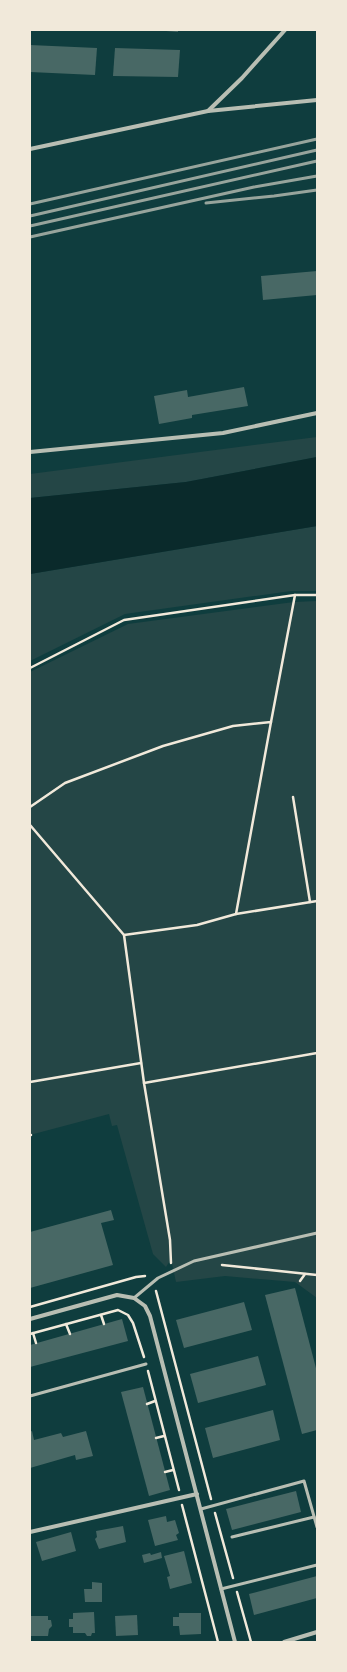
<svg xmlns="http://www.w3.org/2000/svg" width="347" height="1672" viewBox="0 0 347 1672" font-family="'Space Grotesk',sans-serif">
  <rect width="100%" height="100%" fill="#0f3d3e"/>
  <g fill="#244646">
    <polygon points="317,437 317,457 186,482 30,498 30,474"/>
    <polygon points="317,526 317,591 291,591 125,614 30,661 30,574"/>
    <polygon points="317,601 317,1298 295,1282 225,1276 176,1282 171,1259 166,1267 153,1254 117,1125 112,1126 109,1114 30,1135 30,672 128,624 294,602"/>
  </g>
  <polygon fill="#0a2a2b" points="317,457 317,526 30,574 30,498 186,482"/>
  <g fill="#486865">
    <polygon points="166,30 178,30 178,32 166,31"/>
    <polygon points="30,45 97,48 95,75 30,72"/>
    <polygon points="115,48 180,50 178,77 113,76"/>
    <polygon points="317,271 317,295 263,300 261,276"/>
    <polygon points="244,387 248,406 192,415 192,418 159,424 154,396 187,390 188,397"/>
    <polygon points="111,1210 114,1220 101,1223 113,1265 30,1288 30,1232"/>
    <polygon points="295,1288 317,1372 317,1430 302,1434 265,1295"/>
    <polygon points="244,1302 252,1330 184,1348 176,1320"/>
    <polygon points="122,1319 128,1341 30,1367 30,1345"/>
    <polygon points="258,1356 266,1385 198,1403 190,1374"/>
    <polygon points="143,1387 170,1490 149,1496 121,1392"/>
    <polygon points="273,1410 280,1440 213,1458 205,1428"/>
    <polygon points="32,1431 34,1440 61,1433 63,1437 86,1431 93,1456 76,1460 75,1455 30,1468 30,1432"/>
    <polygon points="296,1491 301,1512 232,1530 226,1509"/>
    <polygon points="166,1516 167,1522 175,1520 179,1533 176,1535 178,1540 155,1546 148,1520"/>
    <polygon points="123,1526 126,1542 99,1549 95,1539 97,1537 96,1531"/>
    <polygon points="71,1532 76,1551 42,1561 36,1542"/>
    <polygon points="184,1551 192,1583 170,1589 167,1577 170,1576 164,1556"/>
    <polygon points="161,1552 162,1558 144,1563 142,1555 150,1553 151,1555"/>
    <polygon points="317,1576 317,1598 254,1615 249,1594"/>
    <polygon points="92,1582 102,1583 102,1602 85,1602 84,1589 92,1589"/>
    <polygon points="94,1612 95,1633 92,1633 91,1636 87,1636 85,1633 73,1633 73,1627 69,1627 69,1619 73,1619 73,1613"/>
    <polygon points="179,1613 201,1613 201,1634 180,1635 179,1626 173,1626 173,1617 179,1617"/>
    <polygon points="137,1615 138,1635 116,1636 115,1616"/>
    <polygon points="30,1616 48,1616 48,1620 51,1620 52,1626 49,1629 48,1636 30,1636"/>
  </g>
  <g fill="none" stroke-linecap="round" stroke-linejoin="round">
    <g stroke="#f1e9da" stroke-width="2.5">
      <polyline points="30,668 124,620 295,595 317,595"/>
      <polyline points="271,722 295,595"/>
      <polyline points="293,797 310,902"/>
      <polyline points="30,807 65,783 163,746 233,726 271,722 236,914 317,901"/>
      <polyline points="30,825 124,935 144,1083"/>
      <polyline points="124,935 197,925 236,914"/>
      <polyline points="30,1082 141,1063"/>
      <polyline points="30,1135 31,1135"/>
      <polyline points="171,1263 170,1240 144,1083 317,1053"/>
      <polyline points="222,1265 317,1275"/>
      <polyline points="300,1281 305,1274"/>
      <polyline points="156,1291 211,1499"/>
      <polyline points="30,1307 136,1277 145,1276"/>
      <polyline points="101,1315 104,1324"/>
      <polyline points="66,1324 70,1334"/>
      <polyline points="33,1333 36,1343"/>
      <polyline points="30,1334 118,1310 128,1315 133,1323 144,1357"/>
      <polyline points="148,1371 179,1490"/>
      <polyline points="147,1404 155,1401"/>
      <polyline points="156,1438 164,1436"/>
      <polyline points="165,1472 173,1470"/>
      <polyline points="182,1505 218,1642"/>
      <polyline points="215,1513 233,1578"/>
      <polyline points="237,1592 251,1642"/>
    </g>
    <g stroke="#b8beb3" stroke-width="3">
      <polyline points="134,1298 158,1278 194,1261 317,1233"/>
      <polyline points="30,1396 146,1364"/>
      <polyline points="201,1509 304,1481 317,1527"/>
      <polyline points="232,1537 314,1517"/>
      <polyline points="221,1589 317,1565"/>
    </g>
    <g stroke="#b8beb3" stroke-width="4">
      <polyline points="208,111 242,78 285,30"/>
      <polyline points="30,149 208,111 317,100"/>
      <polyline points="30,452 223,433 317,413"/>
      <polyline points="30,1319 117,1295 134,1298 145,1306 150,1316 235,1642"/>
      <polyline points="30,1532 197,1494"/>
      <polyline points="284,1642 317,1632"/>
    </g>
    <g stroke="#97a49c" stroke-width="3">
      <polyline points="206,203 274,196 317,190"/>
      <polyline points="30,204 317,139"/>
      <polyline points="30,216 317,150"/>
      <polyline points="30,226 317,161"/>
      <polyline points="30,237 254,187 317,176"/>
    </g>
  </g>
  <rect width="347" height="1672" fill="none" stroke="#f1e9da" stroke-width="62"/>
</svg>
